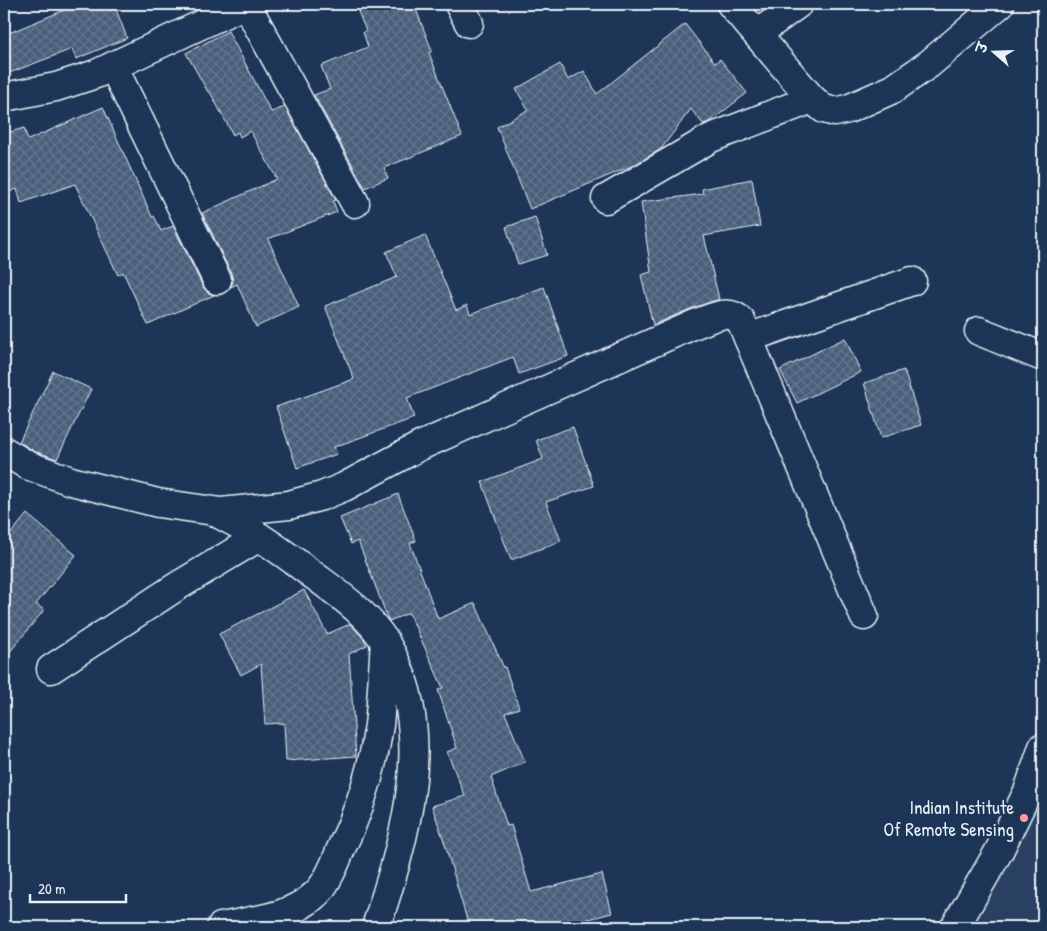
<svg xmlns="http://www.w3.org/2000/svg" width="1047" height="931" viewBox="0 0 1047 931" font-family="'Patrick Hand','Playpen Sans Deva',sans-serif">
  <defs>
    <pattern id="building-cross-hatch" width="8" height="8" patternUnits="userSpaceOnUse" patternTransform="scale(1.25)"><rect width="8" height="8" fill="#495e7a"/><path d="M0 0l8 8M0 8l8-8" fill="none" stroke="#63768e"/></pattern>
  </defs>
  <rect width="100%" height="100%" fill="#1d3557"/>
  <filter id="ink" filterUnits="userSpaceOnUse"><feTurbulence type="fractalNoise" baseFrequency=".02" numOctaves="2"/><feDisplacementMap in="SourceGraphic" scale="10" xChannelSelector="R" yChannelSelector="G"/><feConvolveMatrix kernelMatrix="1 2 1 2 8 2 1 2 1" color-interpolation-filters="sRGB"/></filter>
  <g filter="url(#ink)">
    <polygon fill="#2a4162" points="1043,760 1043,927 941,927 965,877"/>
    <g fill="url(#building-cross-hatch)" stroke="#e8f1f8">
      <polygon points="79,4 114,4 127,38 76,59 72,49 4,75 4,35"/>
      <polygon points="355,4 414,4 432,51 429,53 462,136 384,168 388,178 365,188 314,95 330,89 321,66 368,47 363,32 366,31"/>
      <polygon points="685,24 715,63 720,59 747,93 711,121 703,124 691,109 661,149 636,164 530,209 497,127 528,110 516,89 560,64 568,80 584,71 597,94"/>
      <polygon points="228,31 271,112 285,107 336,200 333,201 337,212 268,239 299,307 256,327 237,284 231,287 233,281 231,273 202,213 277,179 250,131 240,137 238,132 233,135 210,92 208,92 186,53"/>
      <polygon points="103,107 152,217 154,216 161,231 173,226 203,287 208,293 214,295 148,325 123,272 118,275 75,184 21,203 17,189 4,194 4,134 24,128 28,140"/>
      <polygon points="752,179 760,226 704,236 719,299 690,309 653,325 641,275 651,272 641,202 703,194 702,189"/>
      <polygon points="535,217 547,255 518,264 506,227"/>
      <polygon points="425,235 456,310 467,305 470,314 544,287 568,356 519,374 513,357 407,398 414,418 334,447 337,454 297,468 276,407 354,379 325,306 397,277 386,252"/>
      <polygon points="845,338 861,372 797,403 780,370"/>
      <polygon points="904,370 921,425 881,438 864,383"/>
      <polygon points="53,371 91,389 57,459 34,451 19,442"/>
      <polygon points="573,427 594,486 546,502 561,541 511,560 482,482 543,459 536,440"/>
      <polygon points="398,494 416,541 410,543 438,619 475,603 504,668 505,667 519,708 505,713 525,762 491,777 507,826 511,825 531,892 602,874 612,913 557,927 469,927 444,841 432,806 465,796 447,752 457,748 438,690 443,688 409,613 389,621 388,619 358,541 351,544 340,518"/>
      <polygon points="27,514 76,555 36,604 44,610 4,659 4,542"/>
      <polygon points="304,590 327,634 350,624 364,639 367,645 349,654 356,756 286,761 284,723 265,724 261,664 241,675 219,634"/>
    </g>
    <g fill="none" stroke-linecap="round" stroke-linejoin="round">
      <g stroke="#e8f1f8" stroke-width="31">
        <g id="minor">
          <polyline points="246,4 355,203"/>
          <polyline points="459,4 469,23"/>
          <polyline points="731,4 812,99 824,109 835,112 848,109 893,89 929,64 1000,4"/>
          <polyline points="757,34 798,4"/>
          <polyline points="113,66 217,280"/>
          <polyline points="4,97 56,87 96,74 245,4"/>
          <polyline points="606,199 711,138 812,99"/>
          <polyline points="979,331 1043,357"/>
          <polyline points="748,338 912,281"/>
          <path d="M4,451L27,465L71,481L158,503L221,512L289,505L322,496L344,487L420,446L695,324C710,319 728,307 741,321L864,616"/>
          <path d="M215,512C230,520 246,528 261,538C280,550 298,564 316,577C340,595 370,616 385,642C439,729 405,838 376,927"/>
          <polyline points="51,669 176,587 259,537"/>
          <path d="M221,927C253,920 291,918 316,894C326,885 335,864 340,851C359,812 373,768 379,725C382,697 383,669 385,641"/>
          <polyline points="955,927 999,851 1028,791 1043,747"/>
        </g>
      </g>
      <use href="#minor" stroke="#1d3557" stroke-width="28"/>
    </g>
  </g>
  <circle fill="#ff9aa2" stroke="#1d3557" stroke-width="2" cx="1024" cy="818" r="5"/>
  <g text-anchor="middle" stroke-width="5" stroke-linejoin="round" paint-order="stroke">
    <g font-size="19" fill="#e8f1f8" stroke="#1d3557" text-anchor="end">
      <text x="1014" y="814">Indian Institute<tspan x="1014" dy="22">Of Remote Sensing</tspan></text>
    </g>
  </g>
  <rect width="1047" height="931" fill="none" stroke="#1d3557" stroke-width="20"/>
  <rect x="10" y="10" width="1027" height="911" fill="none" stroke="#e8f1f8" stroke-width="2" filter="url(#ink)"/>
  <g transform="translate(994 52) rotate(290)" stroke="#1d3557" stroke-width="4" paint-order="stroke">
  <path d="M0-4L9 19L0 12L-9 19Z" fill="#e8f1f8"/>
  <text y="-8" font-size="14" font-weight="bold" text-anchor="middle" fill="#e8f1f8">उ</text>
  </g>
  <path d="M30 894v8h96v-8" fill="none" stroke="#e8f1f8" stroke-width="2.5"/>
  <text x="38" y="894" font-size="15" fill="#e8f1f8" stroke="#1d3557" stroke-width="4" paint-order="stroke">20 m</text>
</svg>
